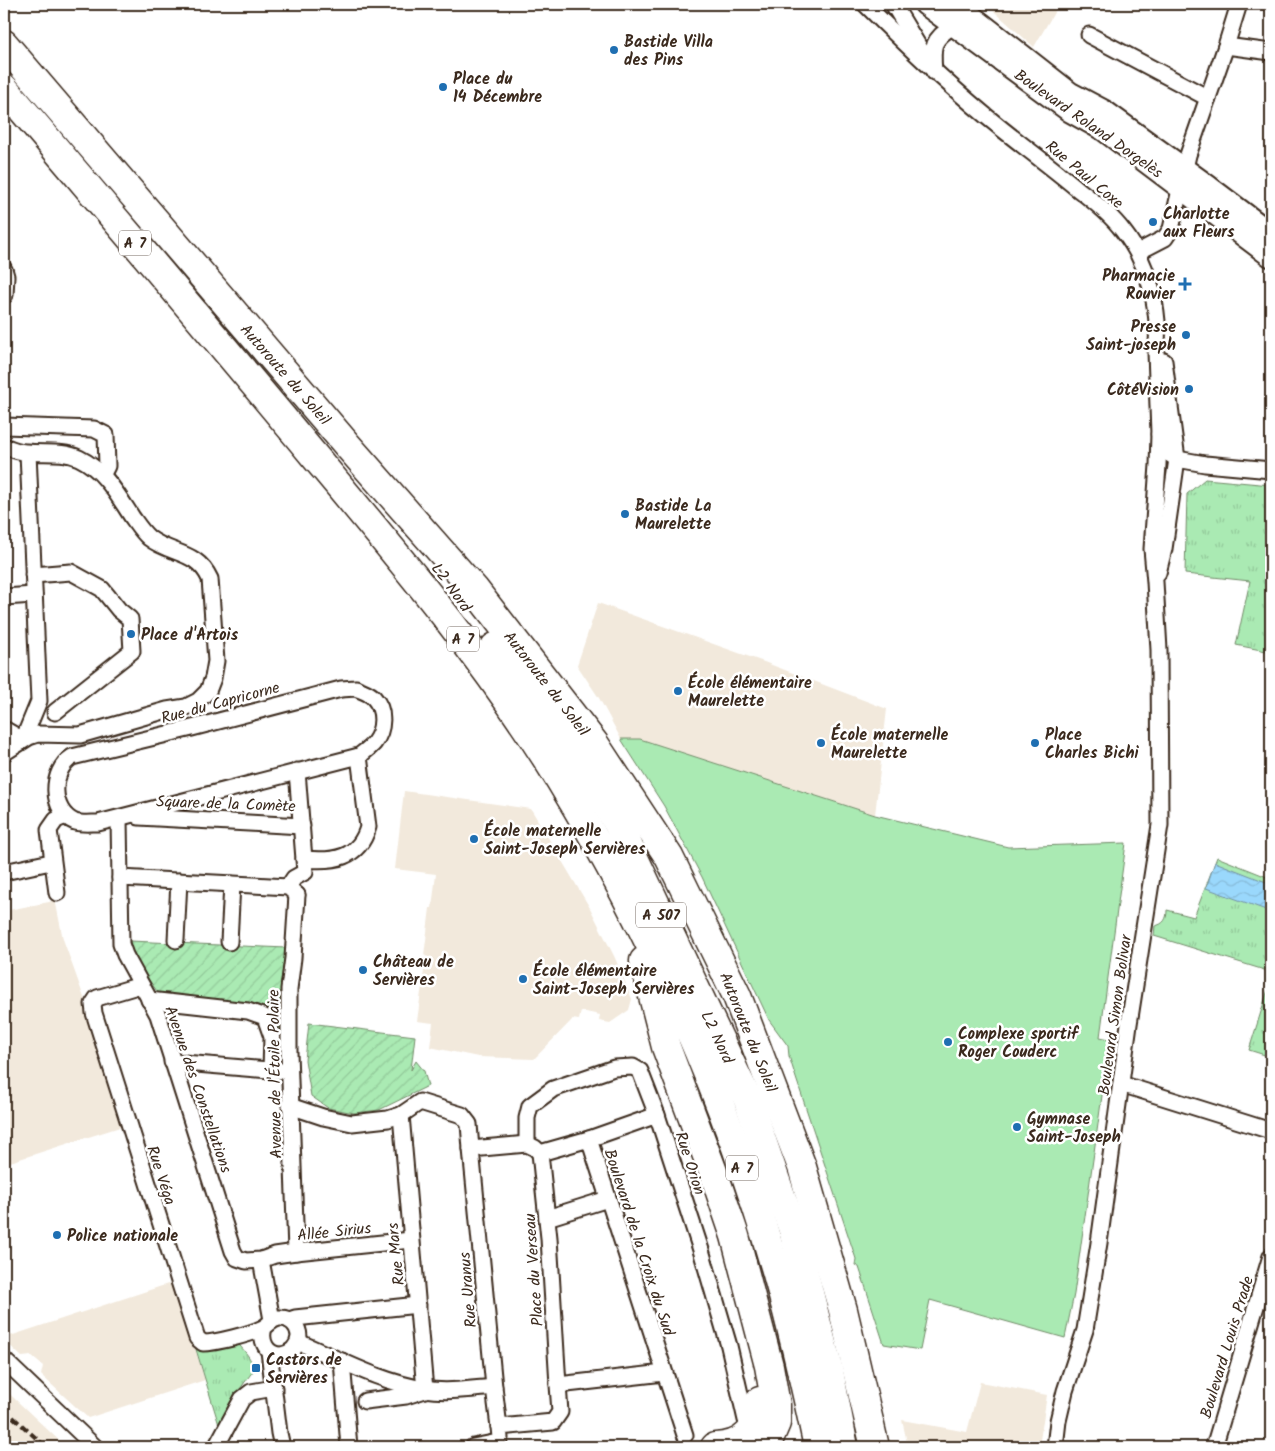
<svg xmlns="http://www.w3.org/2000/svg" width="1275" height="1451" viewBox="0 0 1275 1451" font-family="Kalam,sans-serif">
  <defs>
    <pattern id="grass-tufts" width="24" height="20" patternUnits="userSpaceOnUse" patternTransform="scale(1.25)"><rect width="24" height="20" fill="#aaeab3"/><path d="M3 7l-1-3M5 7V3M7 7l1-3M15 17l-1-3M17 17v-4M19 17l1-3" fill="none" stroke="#93c99a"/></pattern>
    <pattern id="garden-furrows" width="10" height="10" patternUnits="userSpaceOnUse" patternTransform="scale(1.25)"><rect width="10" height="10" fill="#aaeab3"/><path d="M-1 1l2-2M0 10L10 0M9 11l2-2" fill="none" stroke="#93c99a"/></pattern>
    <pattern id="water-waves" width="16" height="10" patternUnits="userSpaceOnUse" patternTransform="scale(1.25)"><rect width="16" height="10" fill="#9ad8fc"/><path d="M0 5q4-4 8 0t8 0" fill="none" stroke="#86bad8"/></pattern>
  </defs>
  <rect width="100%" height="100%" fill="#fff"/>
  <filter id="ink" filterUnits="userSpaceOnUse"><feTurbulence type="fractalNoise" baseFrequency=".02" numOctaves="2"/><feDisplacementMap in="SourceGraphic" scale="10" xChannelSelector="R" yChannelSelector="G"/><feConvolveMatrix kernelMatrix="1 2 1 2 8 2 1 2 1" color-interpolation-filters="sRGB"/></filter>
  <g filter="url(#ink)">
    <g fill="#f2e9dc">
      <polygon points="975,4 1059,4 1034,47 987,5 982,10"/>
      <polygon points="598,603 764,662 887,709 875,815 640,739 621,739 599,698 577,665"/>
      <polygon points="404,791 531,809 590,908 615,958 632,999 629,1010 610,1023 599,1021 600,1015 581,1011 579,1020 572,1019 572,1020 534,1059 478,1057 430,1047 433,1023 417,1021 426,956 424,955 426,940 430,908 432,908 436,874 395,869"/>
      <polygon points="55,899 63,939 87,1006 123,1126 4,1164 4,911 49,902"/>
      <polygon points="174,1282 205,1380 88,1418 41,1375 43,1366 31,1356 22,1357 4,1340 4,1338"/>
      <polygon points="980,1382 1047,1395 1039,1447 908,1447 902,1420 967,1432"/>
      <polygon points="4,1389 16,1400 66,1447 4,1447"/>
    </g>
    <g fill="url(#grass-tufts)" stroke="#728a68">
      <polygon points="1205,479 1271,485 1271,652 1236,645 1250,581 1185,574 1187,494"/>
      <path d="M1217,857L1267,877L1271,860V972L1154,936L1155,926C1164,924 1167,919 1167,910L1194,917Z"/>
      <polygon points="1271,980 1271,1057 1249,1050"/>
      <path d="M235,1340C242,1349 254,1359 253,1371L229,1404L219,1425L195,1346L201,1349Z"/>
    </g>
    <g fill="url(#garden-furrows)" stroke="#728a68">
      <path d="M130,941L286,948L281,980L282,1062H278L268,1008L161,997C149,979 133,962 130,941Z"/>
      <polygon points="309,1023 415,1036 411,1070 416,1061 424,1071 428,1086 379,1110 354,1113 328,1108 311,1096 305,1060"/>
    </g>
    <polygon fill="#aaeab3" stroke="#728a68" points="621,739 640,739 875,815 1008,847 1126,843 1100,1037 1110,1039 1074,1294 1065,1338 930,1300 920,1350 884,1344 859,1267 855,1265 856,1259 795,1075 789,1056 788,1046 769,1020 702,877 664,806"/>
    <polygon fill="url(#water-waves)" stroke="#7492a3" points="1215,862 1271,884 1271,896 1266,910 1206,888"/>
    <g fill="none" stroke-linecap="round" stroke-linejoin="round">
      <g stroke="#3b2a1e" stroke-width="19">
        <g id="street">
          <path d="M865,4C909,48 953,90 1002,129C1027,149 1054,169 1079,190C1095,202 1111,215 1123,231C1148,262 1162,313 1156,352L1159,434L1169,454L1177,459L1205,464L1271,470"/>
          <polyline points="893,4 922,52"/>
          <polyline points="1089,35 1208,98"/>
          <polyline points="1226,46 1271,52"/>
          <path d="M934,72C932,47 931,39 955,25"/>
          <polyline points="1138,252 1165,238 1171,229 1188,155 1226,46 1239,4"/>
          <polyline points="4,269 6,276 5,295"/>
          <polyline points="4,426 94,429 106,435 107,466 103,474"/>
          <path d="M4,446C11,449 18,452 26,452C44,454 62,450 79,458C104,470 117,494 132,517C137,524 142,532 149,538C171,555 197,550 210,579L216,661L213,678L208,691L198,701L186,707L167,710L80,735L38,734L29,737L4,753"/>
          <polyline points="1158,573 1164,549 1177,459 1164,361"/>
          <polyline points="33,575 71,572 102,589 119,610 130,619 132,651 55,712"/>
          <polyline points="4,597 34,595"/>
          <path d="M356,688C362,691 370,693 374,698C385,710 384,730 374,743C370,748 364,752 359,756L98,823C91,823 81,824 75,822C50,811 50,771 72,757L192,728L341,689Z"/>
          <polyline points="4,729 23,740 39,701 28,453"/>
          <polyline points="139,817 302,826"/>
          <polyline points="119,819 121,944 125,955 158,1015 233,1251 237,1258 246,1261 261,1260 275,1255 296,1252 411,1240"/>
          <path d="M304,859C333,862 359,859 368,827L359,756"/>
          <polyline points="4,872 46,863"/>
          <polyline points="120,878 288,887 297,895"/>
          <polyline points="288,887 294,878 305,872 297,771"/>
          <polyline points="57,893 49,830 56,820 66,816"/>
          <polyline points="176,940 179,881"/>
          <polyline points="229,942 232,884"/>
          <path d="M141,985L97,998L93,1004L94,1013L197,1338L203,1343C216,1343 251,1334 263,1328C269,1325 271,1319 279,1318C290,1317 299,1326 299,1337C298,1347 290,1354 281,1355C266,1355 260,1340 264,1328"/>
          <polyline points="149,1000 248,1011 265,1017 272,1037 271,1070"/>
          <polyline points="172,1062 281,1071"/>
          <polyline points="1121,1084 1271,1131"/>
          <polyline points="290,1106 323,1117 352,1123 388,1119 401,1115 420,1102 462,1115 469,1124 471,1149 527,1144 535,1148 540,1153 589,1139 685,1435"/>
          <polyline points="589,1139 657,1115"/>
          <polyline points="527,1144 527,1118 530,1106 553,1089 614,1068 633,1067 640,1071 657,1115 701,1250 729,1346 746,1420"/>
          <polyline points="471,1149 494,1387 499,1427"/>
          <polyline points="540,1153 549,1238 558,1385"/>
          <polyline points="547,1218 608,1199"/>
          <polyline points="296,1252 289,1052 289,989 293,958 297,895"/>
          <polyline points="261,1260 272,1320"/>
          <polyline points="289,1320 295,1318 418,1305"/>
          <path d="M298,1342C339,1359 380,1382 424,1389C447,1393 471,1389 494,1387"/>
          <polyline points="269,1351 279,1433 282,1447"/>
          <polyline points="4,1360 95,1447"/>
          <polyline points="342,1361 349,1447"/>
          <polyline points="365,1401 406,1396 425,1390 401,1115"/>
          <polyline points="216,1447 242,1399 251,1392 274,1388"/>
          <polyline points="473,1447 498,1442 500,1438 499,1427 553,1422 560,1412 558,1385 664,1373"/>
          <polyline points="1055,1447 1058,1421 1065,1391 1085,1330 1099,1243 1129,1024 1160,825 1159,650 1155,582 1152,549 1158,465 1159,434"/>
          <polyline points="1214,1447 1271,1256"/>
        </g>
      </g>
      <g stroke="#3b2a1e" stroke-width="25">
        <g id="secondary">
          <polyline points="925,4 1070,111 1104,130 1271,256"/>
          <polyline points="956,4 1070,93 1104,111 1209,187 1271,234"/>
        </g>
      </g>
      <g stroke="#3b2a1e" stroke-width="31">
        <g id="highway">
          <polyline points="4,44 348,446 475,590 594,743 669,857 737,996 802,1167 843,1310 875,1447"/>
          <path d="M4,88C108,211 213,334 316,458C403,562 490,665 560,780C653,932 728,1103 777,1274C793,1332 806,1389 818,1447"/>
          <polyline points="495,647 579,760 618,824 748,1100 793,1230 829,1371 844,1447"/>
          <polyline points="644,961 666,1047 715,1177 735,1236 769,1366 776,1405 776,1423 770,1437 761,1447"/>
          <path d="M715,1447C745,1446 759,1429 760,1401"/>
        </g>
      </g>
      <use href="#street" stroke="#fff" stroke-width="15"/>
      <use href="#secondary" stroke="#fff" stroke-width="21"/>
      <use href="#highway" stroke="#fff" stroke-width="28"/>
      <polyline stroke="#3b2a1e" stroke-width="4" stroke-dasharray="8 4" stroke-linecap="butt" points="4,1409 46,1447"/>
    </g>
  </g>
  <g fill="#1f6fb2" stroke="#fff" stroke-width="2">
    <circle cx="614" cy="50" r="5"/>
    <circle cx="443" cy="87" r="5"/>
    <circle cx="1153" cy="222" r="5"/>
    <path d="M1182.5 276.5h5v5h5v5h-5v5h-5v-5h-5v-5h5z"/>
    <circle cx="1186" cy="335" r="5"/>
    <circle cx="1189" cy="389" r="5"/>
    <circle cx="625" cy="514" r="5"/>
    <circle cx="131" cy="634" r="5"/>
    <circle cx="678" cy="691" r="5"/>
    <circle cx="821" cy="743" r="5"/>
    <circle cx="1035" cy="743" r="5"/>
    <circle cx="474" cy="839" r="5"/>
    <circle cx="363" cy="970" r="5"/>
    <circle cx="523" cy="979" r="5"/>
    <circle cx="948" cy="1042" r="5"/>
    <circle cx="1017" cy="1127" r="5"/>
    <circle cx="57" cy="1235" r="5"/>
    <rect x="251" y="1363" width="10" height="10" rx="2.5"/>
  </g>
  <g text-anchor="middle" stroke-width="5" stroke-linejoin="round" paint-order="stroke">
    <g fill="#fff" stroke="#766a62" stroke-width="1">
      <rect x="119" y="230.5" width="32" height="25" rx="4"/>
      <rect x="447" y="626.5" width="32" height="25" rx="4"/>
      <rect x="636" y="902.5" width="50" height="25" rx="4"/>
      <rect x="726" y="1155.5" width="32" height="25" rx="4"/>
    </g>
    <g font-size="15" font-weight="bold" fill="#3b2a1e">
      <text x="135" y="248">A 7</text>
      <text x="463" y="644">A 7</text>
      <text x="661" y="920">A 507</text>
      <text x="742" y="1173">A 7</text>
    </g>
    <g font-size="16" font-weight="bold" fill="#3b2a1e" stroke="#fff" text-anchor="start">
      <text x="624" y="47">Bastide Villa<tspan x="624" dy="18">des Pins</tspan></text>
      <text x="453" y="84">Place du<tspan x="453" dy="18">14 Décembre</tspan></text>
      <text x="1163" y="219">Charlotte<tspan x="1163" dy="18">aux Fleurs</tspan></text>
      <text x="1175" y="281" text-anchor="end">Pharmacie<tspan x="1175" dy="18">Rouvier</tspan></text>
      <text x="1176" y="332" text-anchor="end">Presse<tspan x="1176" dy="18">Saint-joseph</tspan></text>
      <text x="1179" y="395" text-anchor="end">CôtéVision</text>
      <text x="635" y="511">Bastide La<tspan x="635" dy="18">Maurelette</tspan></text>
      <text x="141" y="640">Place d'Artois</text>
      <text x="688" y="688">École élémentaire<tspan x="688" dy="18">Maurelette</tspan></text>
      <text x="831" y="740">École maternelle<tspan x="831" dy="18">Maurelette</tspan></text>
      <text x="1045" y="740">Place<tspan x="1045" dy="18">Charles Bichi</tspan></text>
      <text x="484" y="836">École maternelle<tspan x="484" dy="18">Saint-Joseph Servières</tspan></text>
      <text x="373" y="967">Château de<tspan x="373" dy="18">Servières</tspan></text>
      <text x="533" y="976">École élémentaire<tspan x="533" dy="18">Saint-Joseph Servières</tspan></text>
      <text x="958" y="1039">Complexe sportif<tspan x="958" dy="18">Roger Couderc</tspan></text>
      <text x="1027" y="1124">Gymnase<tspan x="1027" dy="18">Saint-Joseph</tspan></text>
      <text x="67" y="1241">Police nationale</text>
      <text x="266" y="1365">Castors de<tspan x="266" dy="18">Servières</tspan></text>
    </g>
    <g font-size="16" fill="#3b2a1e" stroke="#fff">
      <text transform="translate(1089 123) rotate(35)" y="6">Boulevard Roland Dorgelès</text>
      <text transform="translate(1085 174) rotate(40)" y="6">Rue Paul Coxe</text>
      <text transform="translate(286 374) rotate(49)" y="6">Autoroute du Soleil</text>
      <text transform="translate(452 587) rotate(54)" y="6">L2 Nord</text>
      <text transform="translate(547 683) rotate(52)" y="6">Autoroute du Soleil</text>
      <text transform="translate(220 702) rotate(-15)" y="6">Rue du Capricorne</text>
      <text transform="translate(226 803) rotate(2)" y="6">Square de la Comète</text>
      <text transform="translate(1114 1015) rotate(-82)" y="6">Boulevard Simon Bolivar</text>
      <text transform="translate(749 1032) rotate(68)" y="6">Autoroute du Soleil</text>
      <text transform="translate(718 1037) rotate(65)" y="6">L2 Nord</text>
      <text transform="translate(274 1074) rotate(-91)" y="6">Avenue de l'Étoile Polaire</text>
      <text transform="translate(199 1089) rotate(71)" y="6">Avenue des Constellations</text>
      <text transform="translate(691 1163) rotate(72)" y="6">Rue Orion</text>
      <text transform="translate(162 1175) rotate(72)" y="6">Rue Véga</text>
      <text transform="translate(334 1231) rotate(-6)" y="6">Allée Sirius</text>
      <text transform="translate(640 1242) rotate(72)" y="6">Boulevard de la Croix du Sud</text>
      <text transform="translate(395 1254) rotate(-96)" y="6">Rue Mars</text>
      <text transform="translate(533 1270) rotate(-94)" y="6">Place du Verseau</text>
      <text transform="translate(467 1290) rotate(-95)" y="6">Rue Uranus</text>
      <text transform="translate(1226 1347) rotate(-73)" y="6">Boulevard Louis Prade</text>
    </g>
  </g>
  <rect width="1275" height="1451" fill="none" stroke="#fff" stroke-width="20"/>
  <rect x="10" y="10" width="1255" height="1431" fill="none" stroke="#3b2a1e" stroke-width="2" filter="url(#ink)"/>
</svg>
